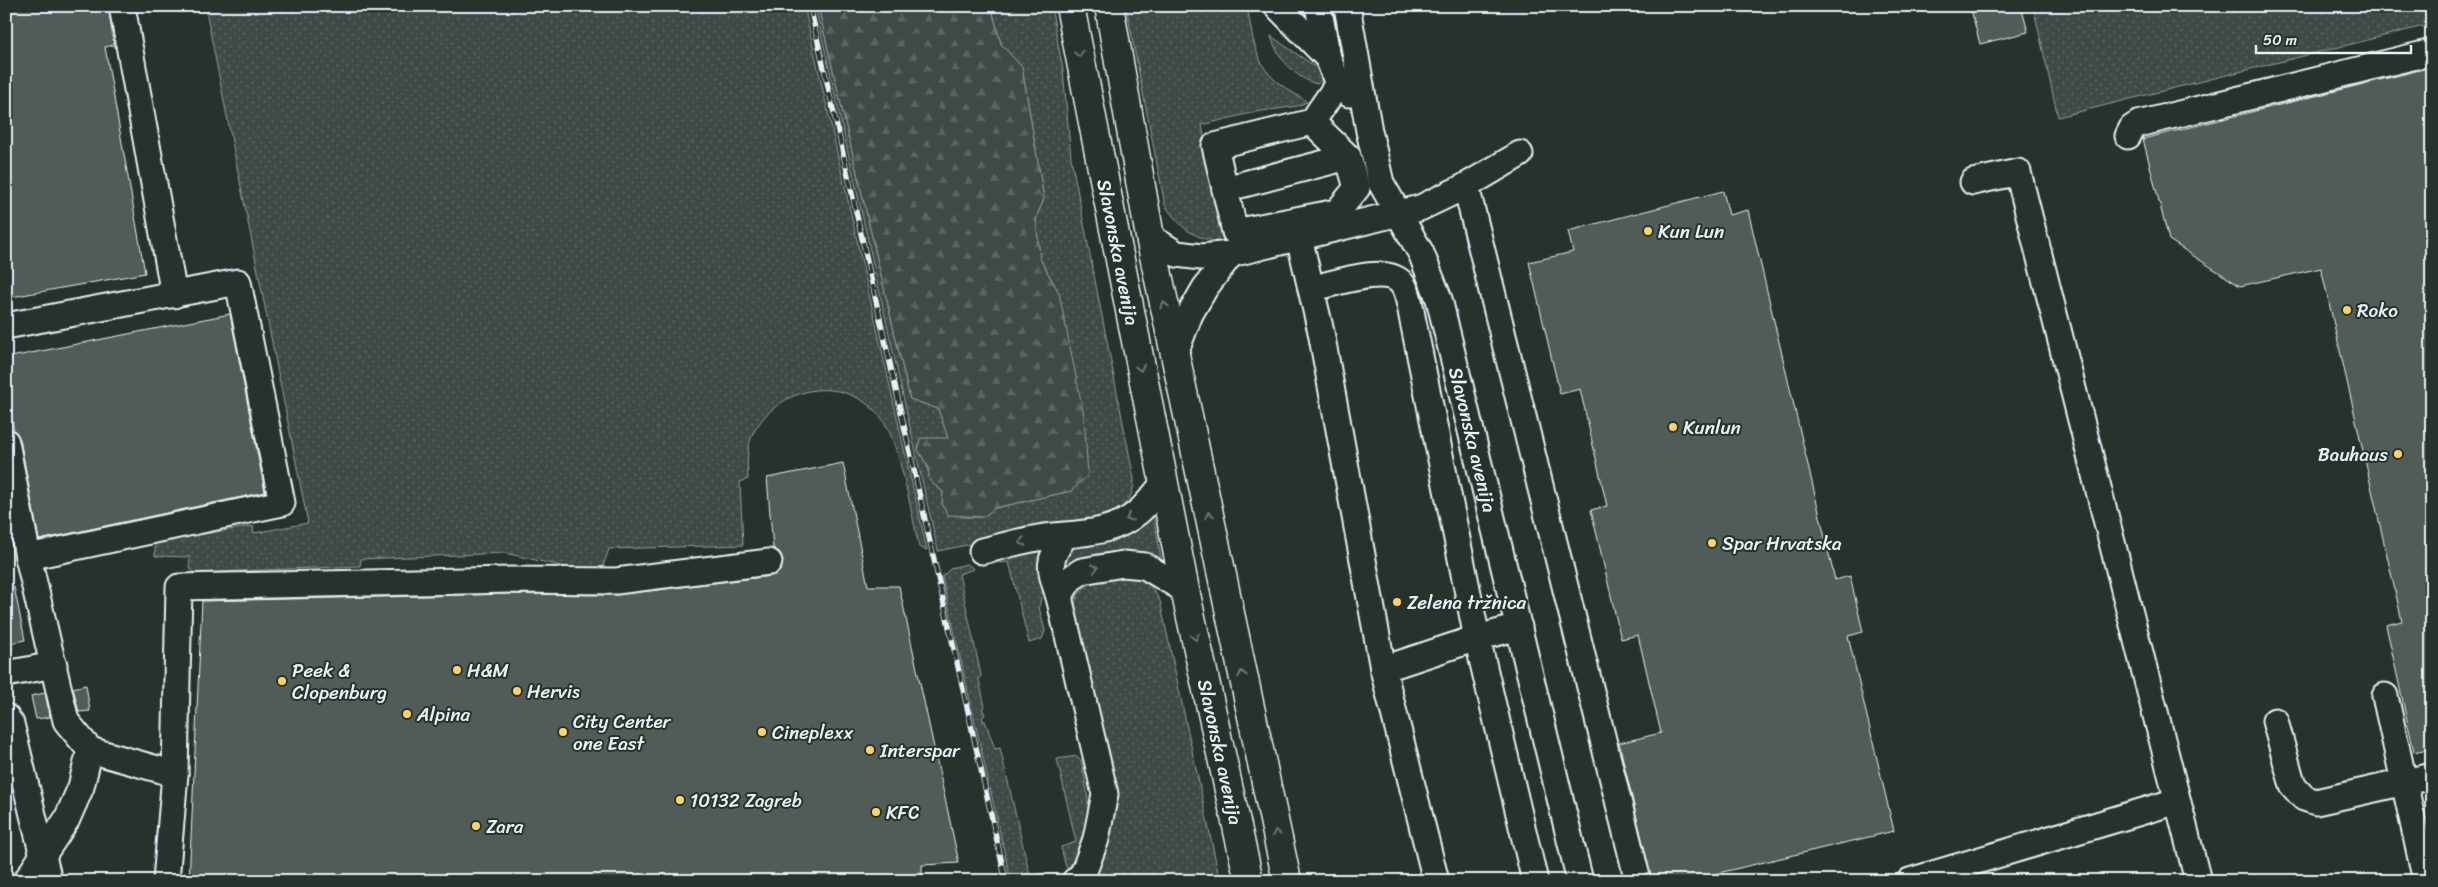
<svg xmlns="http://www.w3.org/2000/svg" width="2438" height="887" viewBox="0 0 2438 887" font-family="Sriracha,sans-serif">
  <defs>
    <pattern id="green-dots" width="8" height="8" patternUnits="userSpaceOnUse" patternTransform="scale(1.25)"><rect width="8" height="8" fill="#3e4b47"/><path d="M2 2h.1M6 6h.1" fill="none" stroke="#5a6562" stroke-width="1.8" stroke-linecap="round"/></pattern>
    <pattern id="forest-firs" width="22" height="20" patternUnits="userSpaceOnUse" patternTransform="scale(1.25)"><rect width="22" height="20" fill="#3e4b47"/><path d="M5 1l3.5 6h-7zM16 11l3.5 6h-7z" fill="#5a6562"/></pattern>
  </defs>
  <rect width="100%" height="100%" fill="#26332d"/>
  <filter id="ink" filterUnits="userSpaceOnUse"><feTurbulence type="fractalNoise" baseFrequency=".02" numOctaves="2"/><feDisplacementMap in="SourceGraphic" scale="10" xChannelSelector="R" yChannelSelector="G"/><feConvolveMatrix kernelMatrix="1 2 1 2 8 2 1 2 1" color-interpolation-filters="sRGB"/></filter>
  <g filter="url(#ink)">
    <g fill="url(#green-dots)" stroke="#939ea0">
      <path d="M205,6H804L927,550L919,547C912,516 899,438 880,416C844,375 785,384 756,428C746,443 747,462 748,479L740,482L743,545L609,549L600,575L505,553L361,559L360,566L195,573L189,568L190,557L155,556V542L253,526L254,533L308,523Z"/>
      <path d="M815,6H818L910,399L938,409L948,438L918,450L927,465L930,481L943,492L942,504L962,517H983L995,508L1071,491L1059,293L1040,259L1036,218L1044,199L1022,67L1001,44L991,6H996L1009,13L1017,6H1051L1063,70L1071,158L1134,479C1134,499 1123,508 1107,516L938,551Z"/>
      <path d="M1126,6H1247C1253,38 1254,65 1281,85C1290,92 1299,95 1307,102L1298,106L1255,112L1202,125L1223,242C1195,240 1180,228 1165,205Z"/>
      <polygon points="2033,6 2432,6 2432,24 2058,117"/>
      <path d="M1271,36L1320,70L1324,78L1317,84C1295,78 1277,58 1271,36Z"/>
      <path d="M1153,514L1161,558C1149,557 1137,552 1125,552C1107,551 1074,555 1062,571L1067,551L1074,546Z"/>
      <polygon points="1042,549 1039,563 1044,584 1039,607 1045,631 1042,639 1029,643 1009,562 995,563 1000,556"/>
      <polygon points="967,564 974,569 959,574 981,675 979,680 985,707 982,708 985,715 982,717 983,721 985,721 995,749 1000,748 1030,876 1044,873 1047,881 1011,881 942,577 951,568"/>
      <path d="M1127,576C1144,577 1152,586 1160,601L1220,881H1091C1107,858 1112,832 1115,804L1075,606C1077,580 1105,580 1127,576Z"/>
      <path d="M1077,756L1081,760C1090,802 1095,829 1069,867H1066L1061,847L1076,842L1057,759Z"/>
    </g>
    <polygon fill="url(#forest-firs)" stroke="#939ea0" points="818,6 991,6 1001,44 1022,67 1044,199 1036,218 1040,259 1059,293 1084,416 1088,475 1071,491 995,508 983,517 948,515 942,504 943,492 930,481 927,465 918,450 920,438 948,438 938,409 910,399"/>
    <g fill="#505c59" stroke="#e8f1f8">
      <polygon points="6,6 108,6 114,45 105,47 145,273 6,298"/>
      <polygon points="1970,6 2021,6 2028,32 1980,44"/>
      <polygon points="2432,67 2432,748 2414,752 2386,625 2402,621 2321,268 2240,286 2169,240 2143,139"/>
      <polygon points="1723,191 1729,215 1748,210 1835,580 1850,576 1863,632 1848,636 1894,831 1685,881 1652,881 1619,743 1661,733 1638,635 1621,639 1591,510 1607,506 1580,389 1560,394 1529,262 1573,252 1568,231"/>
      <polygon points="230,314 265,492 39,540 20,439 14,431 6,389 6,358"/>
      <polygon points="843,463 868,586 899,586 959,863 922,865 922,881 189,881 202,601 511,594 616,595 771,576 778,573 783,561 780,553 773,548 767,478"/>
      <polygon points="14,587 25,640 6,644 6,588"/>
      <polygon points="86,685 90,711 79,712 73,688"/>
      <polygon points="45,693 50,717 36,719 31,696"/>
    </g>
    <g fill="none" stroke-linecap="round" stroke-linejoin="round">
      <g stroke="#e8f1f8" stroke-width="29">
        <g id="minor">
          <polyline points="122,6 174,295"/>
          <polyline points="1277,6 1328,58 1338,84 1349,94"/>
          <polyline points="1318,6 1328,58"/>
          <path id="s1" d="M1347,6L1369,131L1381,183L1421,253L1439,299L1580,881"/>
          <polyline points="1312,122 1348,157 1357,188 1337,212 1235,232 1215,146 1312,122 1338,84"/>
          <polyline points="2128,136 2132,128 2138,124 2432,52"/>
          <polyline points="1973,182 2018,172 2198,881"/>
          <polyline points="1466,186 1638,881"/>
          <polyline points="1225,189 1348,157"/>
          <polyline points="1150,237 1177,254 1201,257 1231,254 1420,208 1466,186 1520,154"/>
          <polyline points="1299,237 1321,332 1383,669 1436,881"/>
          <path d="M1311,289C1333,284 1389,263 1403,285C1410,296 1411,314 1414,326L1477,638L1535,881"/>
          <polyline points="6,326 238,282 282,503 28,557"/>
          <polyline points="1175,353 1190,314 1205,288 1231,254"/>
          <polyline points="6,442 28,557 66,721 90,750 81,787 67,819 26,881"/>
          <path d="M1064,537C1046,563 1050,568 1059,597L1105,794L1096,839L1083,874L1075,881"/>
          <path d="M982,551C1000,547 1019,541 1038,538C1070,533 1111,536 1137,513C1147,505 1155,494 1163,484"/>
          <polyline points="1059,597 1070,579 1082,571 1123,564 1145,566 1185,590"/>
          <polyline points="1383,669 1477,638 1519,627"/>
          <polyline points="6,674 54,665"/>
          <polyline points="2385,696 2426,881"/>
          <polyline points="6,717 11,724 49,881"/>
          <polyline points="2275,721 2293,786 2304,798 2316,802 2432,776"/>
          <polyline points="90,750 175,774"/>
          <polyline points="166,881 175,774 179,587 511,580 616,581 769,562"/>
          <polyline points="1910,881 2177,801"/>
        </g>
      </g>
      <g stroke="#e8f1f8" stroke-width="31">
        <g id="major">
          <path id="s2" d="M1070,6L1185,590L1249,881"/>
          <polyline points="1109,6 1150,237 1287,881"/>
        </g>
      </g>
      <use href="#minor" stroke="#26332d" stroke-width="25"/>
      <use href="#major" stroke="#26332d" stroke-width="28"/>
      <g stroke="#e8f1f8" stroke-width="5.5">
        <polyline id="rail" points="810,6 1006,881"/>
      </g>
      <use href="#rail" stroke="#26332d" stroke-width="4" stroke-dasharray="11" stroke-linecap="butt"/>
    </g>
    <defs><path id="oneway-chevron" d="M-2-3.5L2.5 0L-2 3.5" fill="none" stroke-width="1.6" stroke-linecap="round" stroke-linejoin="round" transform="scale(1.25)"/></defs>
    <g stroke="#6a7674">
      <use href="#oneway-chevron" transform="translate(1079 54) rotate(79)"/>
      <use href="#oneway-chevron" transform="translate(1164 305) rotate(-102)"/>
      <use href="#oneway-chevron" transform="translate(1140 368) rotate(79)"/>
      <use href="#oneway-chevron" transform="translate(1209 515) rotate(-102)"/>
      <use href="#oneway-chevron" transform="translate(1129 518) rotate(150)"/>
      <use href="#oneway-chevron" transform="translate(1022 542) rotate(167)"/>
      <use href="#oneway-chevron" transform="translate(1095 568) rotate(-14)"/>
      <use href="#oneway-chevron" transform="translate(1195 637) rotate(77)"/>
      <use href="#oneway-chevron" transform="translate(1242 674) rotate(-102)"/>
      <use href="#oneway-chevron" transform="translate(1276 833) rotate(-102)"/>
    </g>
  </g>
  <g fill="#ffd166" stroke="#26332d" stroke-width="2">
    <circle cx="1648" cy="231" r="5"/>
    <circle cx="2347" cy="310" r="5"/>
    <circle cx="1673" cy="427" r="5"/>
    <circle cx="2398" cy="454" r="5"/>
    <circle cx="1712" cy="543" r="5"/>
    <circle cx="1397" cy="602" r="5"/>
    <circle cx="457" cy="670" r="5"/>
    <circle cx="282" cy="681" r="5"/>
    <circle cx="517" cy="691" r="5"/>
    <circle cx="407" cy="714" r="5"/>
    <circle cx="563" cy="732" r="5"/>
    <circle cx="762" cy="732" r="5"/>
    <circle cx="870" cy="750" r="5"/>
    <circle cx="680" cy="800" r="5"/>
    <circle cx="876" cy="812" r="5"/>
    <circle cx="476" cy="826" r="5"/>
  </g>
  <g text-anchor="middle" stroke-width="4" stroke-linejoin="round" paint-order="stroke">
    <g font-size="19" fill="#e8f1f8" stroke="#26332d" text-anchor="start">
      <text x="1658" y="238">Kun Lun</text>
      <text x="2357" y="317">Roko</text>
      <text x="1683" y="434">Kunlun</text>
      <text x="2388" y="461" text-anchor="end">Bauhaus</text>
      <text x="1722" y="550">Spar Hrvatska</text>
      <text x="1407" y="609">Zelena tržnica</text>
      <text x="292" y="677">Peek &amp;<tspan x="292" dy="22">Clopenburg</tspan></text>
      <text x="467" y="677">H&amp;M</text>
      <text x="527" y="698">Hervis</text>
      <text x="417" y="721">Alpina</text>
      <text x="573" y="728">City Center<tspan x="573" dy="22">one East</tspan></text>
      <text x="772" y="739">Cineplexx</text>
      <text x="880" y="757">Interspar</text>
      <text x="690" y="807">10132 Zagreb</text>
      <text x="886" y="819">KFC</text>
      <text x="486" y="833">Zara</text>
    </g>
    <g font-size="19" fill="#e8f1f8" stroke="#26332d">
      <text dy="7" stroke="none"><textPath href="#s2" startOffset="251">Slavonska avenija</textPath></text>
      <text dy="7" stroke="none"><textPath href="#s1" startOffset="455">Slavonska avenija</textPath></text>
      <text dy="7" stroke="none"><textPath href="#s2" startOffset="761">Slavonska avenija</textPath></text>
    </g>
  </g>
  <rect width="2438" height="887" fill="none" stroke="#26332d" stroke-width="25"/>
  <rect x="12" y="12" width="2413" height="862" fill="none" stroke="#e8f1f8" stroke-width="2" filter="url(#ink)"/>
  <path d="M2256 45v8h155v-8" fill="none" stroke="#e8f1f8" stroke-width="2.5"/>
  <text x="2263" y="45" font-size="15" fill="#e8f1f8" stroke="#26332d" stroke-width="4" paint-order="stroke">50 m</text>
</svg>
